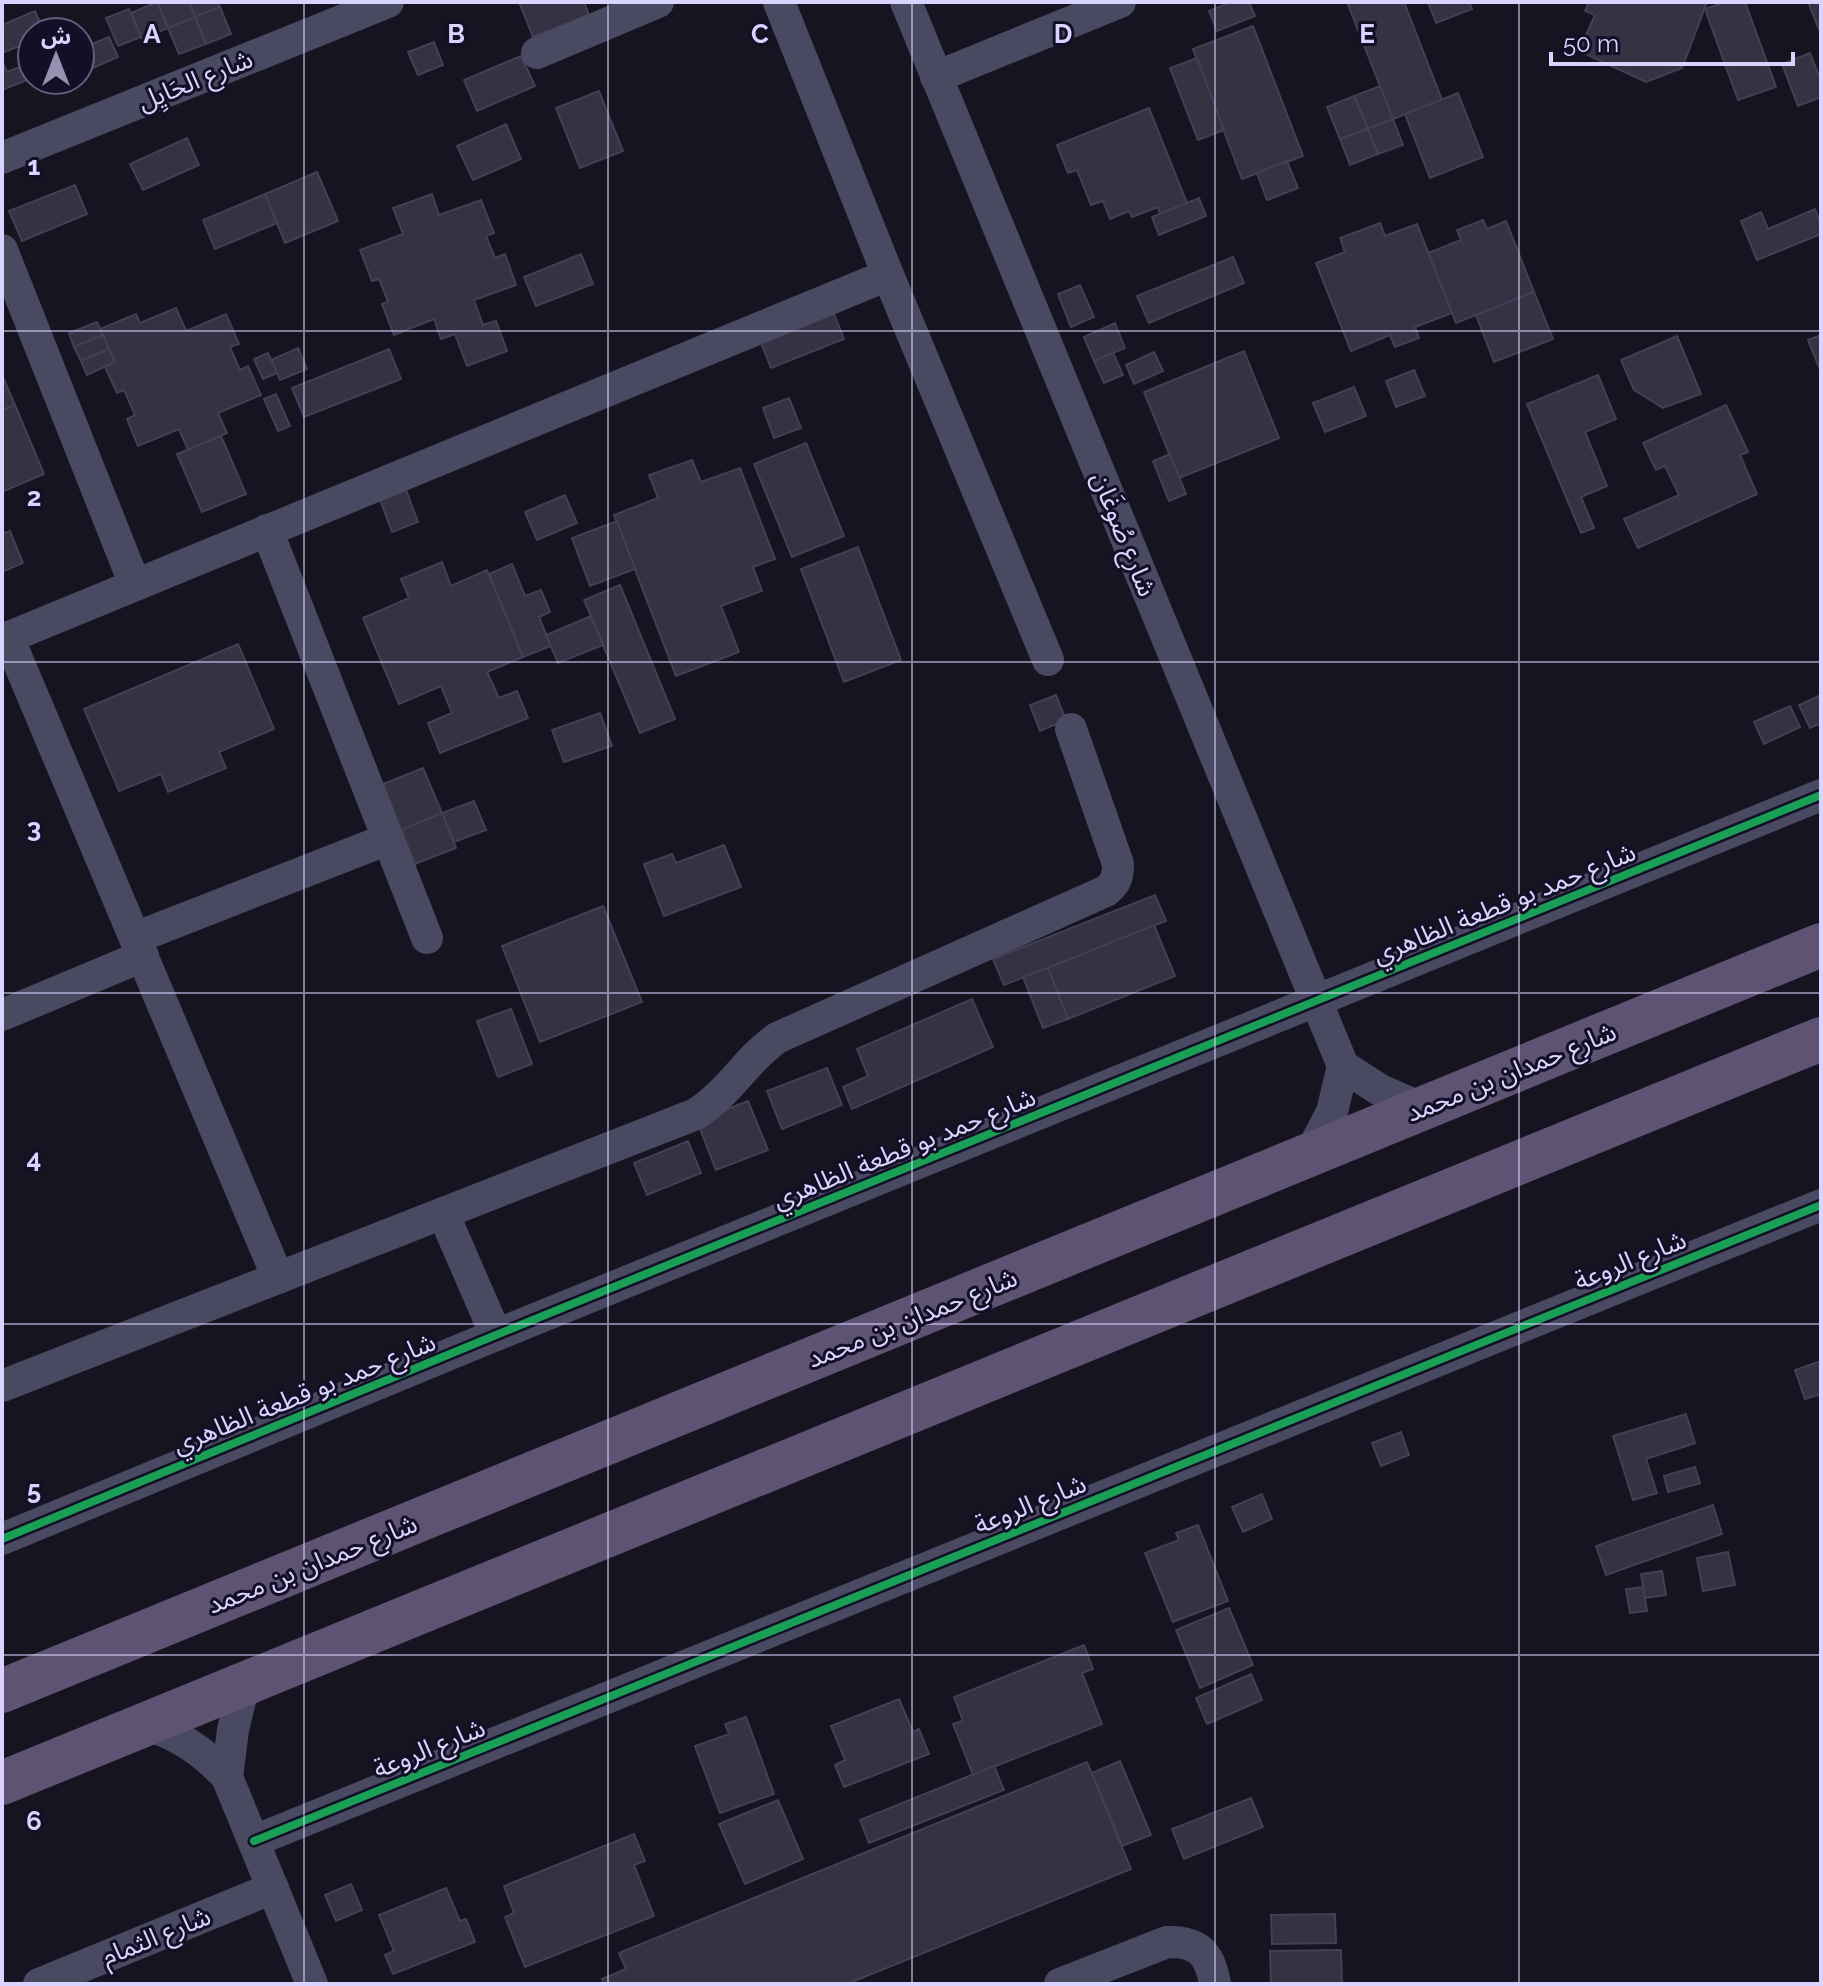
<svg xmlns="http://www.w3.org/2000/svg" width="1823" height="1986" viewBox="0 0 1823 1986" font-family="Raleway,'Noto Sans Arabic',sans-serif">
  <rect width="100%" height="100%" fill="#161421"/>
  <g fill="#343243" stroke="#433f54" stroke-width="2">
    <polygon points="157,2 189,2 195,17 168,28"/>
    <polygon points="157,2 168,28 142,39 131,13"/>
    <polygon points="189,2 217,2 220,7 195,17"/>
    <polygon points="519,2 584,2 589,15 533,37"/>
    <polygon points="1231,2 1249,2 1255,16 1217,31 1209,11"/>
    <polygon points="1347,2 1404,2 1442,100 1393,119"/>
    <polygon points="1428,2 1469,2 1472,9 1436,23"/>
    <polygon points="1589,2 1707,2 1682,68 1646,82 1579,51 1595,15 1585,11"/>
    <polygon points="1725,2 1745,2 1776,87 1738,100 1705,9"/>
    <polygon points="1808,2 1821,2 1821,34"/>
    <polygon points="220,7 231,34 206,44 195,17"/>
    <polygon points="129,9 141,37 118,46 106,18"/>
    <polygon points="35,11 44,32 32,32 32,41 2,53 2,25"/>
    <polygon points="195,17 206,44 179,54 168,28"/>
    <polygon points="1253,26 1303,156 1242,179 1193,49"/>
    <polygon points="109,37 118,57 84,72 80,63 80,49"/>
    <polygon points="434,42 443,65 418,75 408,52"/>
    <polygon points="32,46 32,78 2,90 2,61 7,72 30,63 25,49"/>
    <polygon points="1810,53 1821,81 1821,97 1798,106 1782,64"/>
    <polygon points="521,56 535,86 477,111 464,80"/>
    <polygon points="1197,58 1224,130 1198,140 1170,68"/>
    <polygon points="1380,86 1393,119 1368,129 1354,96"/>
    <polygon points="599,91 623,151 580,168 556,108"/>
    <polygon points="1458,93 1483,157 1430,178 1405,114"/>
    <polygon points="1354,96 1368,129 1340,139 1327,107"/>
    <polygon points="1149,108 1187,203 1160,214 1158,207 1132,217 1129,211 1110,219 1103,201 1091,205 1077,170 1068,173 1057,145"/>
    <polygon points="1393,119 1403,145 1378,154 1368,129"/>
    <polygon points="506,124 521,159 473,180 457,146"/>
    <polygon points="1368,129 1378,154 1350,165 1340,139"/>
    <polygon points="187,138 199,165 143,190 130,164"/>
    <polygon points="1287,161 1298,188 1267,200 1257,173"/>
    <polygon points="317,172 338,221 285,243 265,194"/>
    <polygon points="75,185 87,214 22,241 9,211"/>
    <polygon points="265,194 277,223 215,249 203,220"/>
    <polygon points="432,194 439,215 481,200 494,233 486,236 495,258 505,254 516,285 474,300 483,325 496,321 507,351 467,366 455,334 441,339 434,319 394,335 382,304 388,302 379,279 372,281 360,250 403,234 393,208"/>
    <polygon points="1199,198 1206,216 1159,235 1152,217"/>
    <polygon points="1815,209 1821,225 1821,234 1757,260 1741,221 1761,212 1768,229"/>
    <polygon points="1483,220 1487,229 1506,221 1534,292 1456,323 1428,253 1461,240 1457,230"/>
    <polygon points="1380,223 1385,236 1417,224 1452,313 1415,327 1419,338 1395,347 1390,335 1351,351 1316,263 1345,252 1340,238"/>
    <polygon points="581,254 593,284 536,306 524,277"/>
    <polygon points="1233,257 1244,283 1149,323 1137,296"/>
    <polygon points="1080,285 1094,317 1071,327 1058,294"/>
    <polygon points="1534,292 1553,339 1494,362 1476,315"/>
    <polygon points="176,308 186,331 226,314 239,344 230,347 240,370 248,366 261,395 218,413 227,433 188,450 179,429 138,446 127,419 135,415 124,390 117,393 105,367 115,362 100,329 136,314 140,323"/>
    <polygon points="832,309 844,339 771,368 759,338"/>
    <polygon points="97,322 103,335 74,347 69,333"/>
    <polygon points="1115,323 1125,348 1094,361 1084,337"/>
    <polygon points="103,335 109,349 81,361 74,347"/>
    <polygon points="1821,335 1821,372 1808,340"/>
    <polygon points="1677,336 1701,394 1663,408 1634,390 1621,360"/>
    <polygon points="298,348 307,369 280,380 271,360"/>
    <polygon points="109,349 115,362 87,375 81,361"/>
    <polygon points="389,349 401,379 304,417 292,388"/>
    <polygon points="1244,351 1279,438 1179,478 1144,392"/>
    <polygon points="1154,352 1163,371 1134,384 1126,365"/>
    <polygon points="268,353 277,373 263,379 254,359"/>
    <polygon points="1113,353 1123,375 1104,383 1094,361"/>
    <polygon points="1414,370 1425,396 1396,407 1386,381"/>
    <polygon points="2,375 15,405 2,410"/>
    <polygon points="1598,375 1616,419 1585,432 1607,486 1581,497 1594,528 1581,533 1527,404"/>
    <polygon points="1354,387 1366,416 1325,432 1313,403"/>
    <polygon points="276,394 290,426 278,431 264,399"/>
    <polygon points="789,398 801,428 774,438 763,408"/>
    <polygon points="15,405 44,474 2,492 2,410"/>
    <polygon points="1726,405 1748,452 1740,455 1757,494 1638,548 1624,519 1679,495 1665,466 1656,470 1643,443"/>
    <polygon points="221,436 246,494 202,512 177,454"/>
    <polygon points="806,443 844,536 792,557 754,464"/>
    <polygon points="1170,454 1186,494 1169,501 1153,461"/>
    <polygon points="692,460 701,482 740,468 775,559 753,567 762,591 721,606 739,652 676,676 614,515 658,498 649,475"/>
    <polygon points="405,487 418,522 392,532 379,497"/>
    <polygon points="565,495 577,523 537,540 525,512"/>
    <polygon points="617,521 635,569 590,586 572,538"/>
    <polygon points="10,531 23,563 2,572 2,534"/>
    <polygon points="858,547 901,660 844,682 801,569"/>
    <polygon points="442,562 451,586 487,570 523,657 487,672 499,698 517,691 528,718 440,753 428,723 452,713 441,686 399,704 363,618 409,598 401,579"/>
    <polygon points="512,564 525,596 541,590 550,612 539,617 551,646 523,657 489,574"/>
    <polygon points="620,585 675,719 640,733 584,600"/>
    <polygon points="591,616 603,645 558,663 546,635"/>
    <polygon points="238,644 274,729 219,752 226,768 168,792 161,774 119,791 84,709"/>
    <polygon points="1056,695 1066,720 1040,731 1030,705"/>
    <polygon points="1821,695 1821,723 1810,728 1799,705"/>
    <polygon points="1790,706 1800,727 1764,744 1754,722"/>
    <polygon points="600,713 612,746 564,762 552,730"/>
    <polygon points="423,768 442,813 401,830 383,784"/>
    <polygon points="474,801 486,830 454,842 442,813"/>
    <polygon points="442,813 456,848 415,864 401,830"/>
    <polygon points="724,845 741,887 664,916 644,864 672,854 676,863"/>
    <polygon points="1155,895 1166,921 1004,985 993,959"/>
    <polygon points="603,906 642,1002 540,1042 502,946"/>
    <polygon points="1154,925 1175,976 1068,1019 1048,968"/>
    <polygon points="1048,968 1068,1019 1043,1028 1023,977"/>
    <polygon points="972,999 993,1047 852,1109 843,1087 868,1076 857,1049"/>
    <polygon points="511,1009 532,1064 498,1077 477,1021"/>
    <polygon points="827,1068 842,1105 782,1129 767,1091"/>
    <polygon points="748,1101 768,1150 716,1170 697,1121"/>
    <polygon points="688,1141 701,1173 647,1195 634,1163"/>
    <polygon points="1821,1361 1821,1394 1805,1399 1795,1370"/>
    <polygon points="1686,1414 1695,1443 1646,1459 1657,1493 1633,1500 1613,1436"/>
    <polygon points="1401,1432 1409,1455 1381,1466 1372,1443"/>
    <polygon points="1695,1467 1700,1483 1668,1492 1664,1476"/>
    <polygon points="1262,1494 1272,1519 1243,1532 1232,1507"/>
    <polygon points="1713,1505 1722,1534 1606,1575 1596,1546"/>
    <polygon points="1198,1525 1228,1601 1173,1622 1145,1553 1179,1540 1176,1533"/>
    <polygon points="1728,1552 1735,1585 1703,1591 1697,1558"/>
    <polygon points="1662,1571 1666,1595 1645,1598 1641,1574"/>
    <polygon points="1643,1587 1647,1611 1630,1613 1626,1589"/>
    <polygon points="1229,1608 1253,1665 1200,1688 1176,1630"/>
    <polygon points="1084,1645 1093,1669 1082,1673 1102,1724 973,1775 953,1724 963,1721 954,1697"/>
    <polygon points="1251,1674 1262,1700 1207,1724 1196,1698"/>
    <polygon points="899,1699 913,1732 919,1729 929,1754 844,1787 835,1765 845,1760 831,1726"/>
    <polygon points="746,1717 774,1794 720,1813 695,1746 729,1734 725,1724"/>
    <polygon points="1120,1761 1151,1835 1122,1846 1092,1773"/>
    <polygon points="1087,1762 1131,1869 847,1984 604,1984 602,1979 626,1969 619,1953"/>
    <polygon points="994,1766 1004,1790 869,1843 860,1820"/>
    <polygon points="1251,1798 1263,1827 1184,1859 1172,1829"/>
    <polygon points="778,1800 803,1859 745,1884 719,1824"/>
    <polygon points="634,1834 645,1861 634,1865 654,1916 525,1967 505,1917 514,1913 504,1886"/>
    <polygon points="351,1884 362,1910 336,1921 325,1895"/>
    <polygon points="446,1888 460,1921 466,1919 475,1942 393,1974 385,1955 394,1951 379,1915"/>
    <polygon points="1335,1914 1336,1943 1272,1944 1271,1915"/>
    <polygon points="1341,1950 1342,1984 1271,1984 1270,1951"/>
  </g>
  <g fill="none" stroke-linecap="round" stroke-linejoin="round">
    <g stroke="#4a4962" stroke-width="32">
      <polyline points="779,2 888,275 1048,660"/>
      <polyline points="906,2 1343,1066 1332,1112 1309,1156"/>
      <polyline points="537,53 658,2"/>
      <polyline points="936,77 1120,2"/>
      <polyline points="2,158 388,2"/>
      <polyline points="2,250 135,585"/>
      <polyline points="267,530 427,938"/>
      <polyline points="8,637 278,1278"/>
      <polyline points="2,640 888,275"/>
      <polyline points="135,938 388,839"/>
      <polyline points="2,1015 143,956"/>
      <polyline points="1343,1066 1380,1090 1421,1108"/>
      <polyline points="443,1213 496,1335"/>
      <path d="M2,1386L696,1114C730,1092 746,1060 777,1038L1106,891C1116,883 1118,877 1118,864L1071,729"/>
      <polyline points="2,1539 496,1335 1821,795"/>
      <path d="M145,1724C179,1735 203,1751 227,1777L312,1984"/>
      <polyline points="227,1777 233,1730 244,1684"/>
      <polyline points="254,1841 1821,1205"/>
      <polyline points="39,1984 273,1888"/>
      <path d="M1060,1984L1167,1942C1199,1941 1210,1954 1215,1984"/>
    </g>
    <g stroke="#5e5373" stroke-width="44">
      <polyline points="2,1691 1821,945"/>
      <polyline points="2,1783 1821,1039"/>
    </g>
    <g stroke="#130f26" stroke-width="13">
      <g id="cycleway">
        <polyline points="2,1539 496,1335 1821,795"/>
        <polyline points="254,1841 1821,1205"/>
      </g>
    </g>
    <use href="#cycleway" stroke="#1a9f57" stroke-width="8"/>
  </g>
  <path fill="none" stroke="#d9d4ff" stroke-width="2" stroke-opacity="0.55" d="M304,2V1984M608,2V1984M912,2V1984M1215,2V1984M1519,2V1984M2,331H1821M2,662H1821M2,993H1821M2,1324H1821M2,1655H1821"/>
  <g text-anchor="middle" stroke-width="6" stroke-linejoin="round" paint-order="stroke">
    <g font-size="26" fill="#d9d4ff" stroke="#130f26">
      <text transform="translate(195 80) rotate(-22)" y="9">شارع الحَايِل</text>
      <text transform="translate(1124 534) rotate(68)" y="9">شارع صُوغَان</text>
      <text transform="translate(1504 903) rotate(-22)" y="9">شارع حمد بو قطعة الظاهري</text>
      <text transform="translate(1511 1072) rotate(-22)" y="9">شارع حمدان بن محمد</text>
      <text transform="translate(904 1148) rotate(-22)" y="9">شارع حمد بو قطعة الظاهري</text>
      <text transform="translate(1630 1260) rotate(-22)" y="9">شارع الروعة</text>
      <text transform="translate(912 1318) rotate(-22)" y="9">شارع حمدان بن محمد</text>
      <text transform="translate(304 1393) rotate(-22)" y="9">شارع حمد بو قطعة الظاهري</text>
      <text transform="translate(1030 1504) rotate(-22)" y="9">شارع الروعة</text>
      <text transform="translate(312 1564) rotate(-22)" y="9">شارع حمدان بن محمد</text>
      <text transform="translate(429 1748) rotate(-22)" y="9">شارع الروعة</text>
      <text transform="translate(156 1936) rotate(-22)" y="9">شارع الثمام</text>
    </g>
  </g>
  <g font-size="26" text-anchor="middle" font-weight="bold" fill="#d9d4ff" stroke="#130f26" stroke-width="6" stroke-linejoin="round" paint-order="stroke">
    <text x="152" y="43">A</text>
    <text x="456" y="43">B</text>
    <text x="760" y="43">C</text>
    <text x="1063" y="43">D</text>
    <text x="1367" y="43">E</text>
    <text x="34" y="175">1</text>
    <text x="34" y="506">2</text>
    <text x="34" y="837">3</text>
    <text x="34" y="1168">4</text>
    <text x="34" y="1499">5</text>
    <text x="34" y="1830">6</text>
  </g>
  <rect width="1823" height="1986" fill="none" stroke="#d9d4ff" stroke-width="8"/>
  <g transform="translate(56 56)"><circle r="38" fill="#130f26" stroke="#625e7d" stroke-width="2"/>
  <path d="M0-6L14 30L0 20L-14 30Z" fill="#9591b1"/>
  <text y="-12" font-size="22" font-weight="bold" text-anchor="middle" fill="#d9d4ff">ش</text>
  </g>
  <path d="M1551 52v12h242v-12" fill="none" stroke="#d9d4ff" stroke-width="4"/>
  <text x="1563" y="52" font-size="24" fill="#d9d4ff" stroke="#130f26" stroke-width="6" paint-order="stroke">50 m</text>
</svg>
